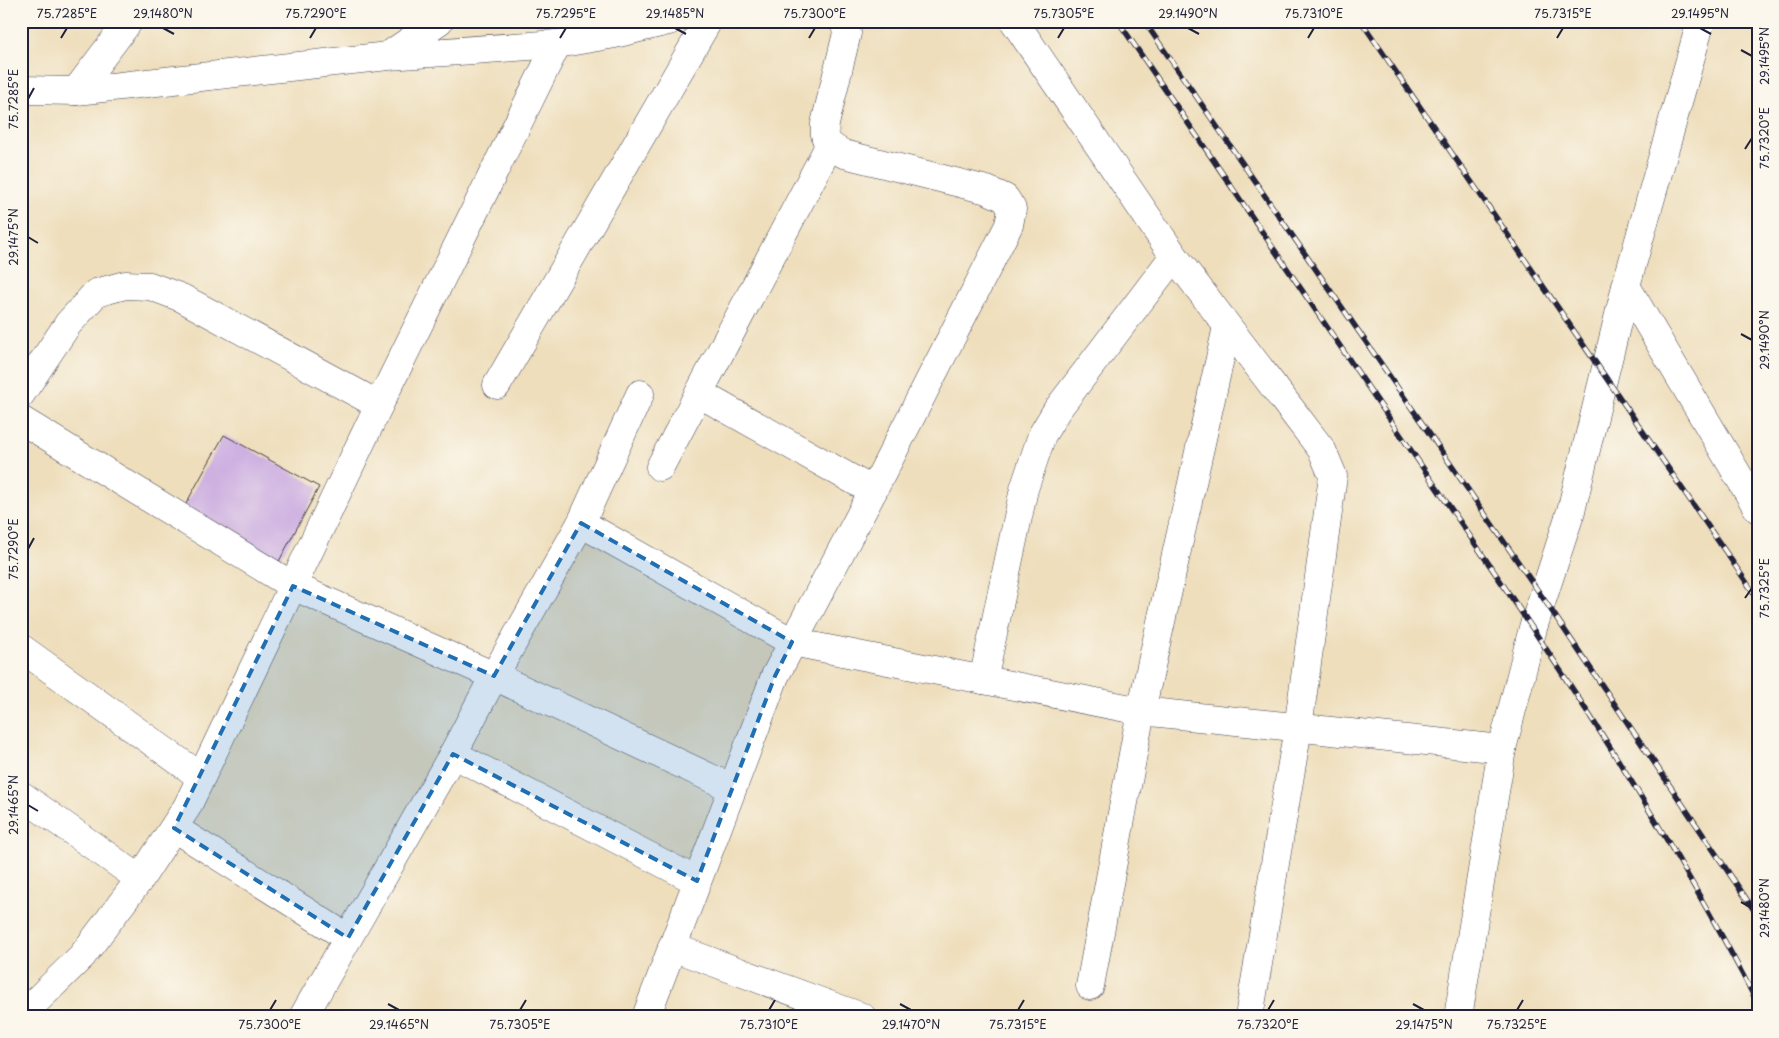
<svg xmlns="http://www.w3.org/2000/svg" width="1779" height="1038" viewBox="0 0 1779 1038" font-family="'Playpen Sans',sans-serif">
  <rect width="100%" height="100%" fill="#fbf7ec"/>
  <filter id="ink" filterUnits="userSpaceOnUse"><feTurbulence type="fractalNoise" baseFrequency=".02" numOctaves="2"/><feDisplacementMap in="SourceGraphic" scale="10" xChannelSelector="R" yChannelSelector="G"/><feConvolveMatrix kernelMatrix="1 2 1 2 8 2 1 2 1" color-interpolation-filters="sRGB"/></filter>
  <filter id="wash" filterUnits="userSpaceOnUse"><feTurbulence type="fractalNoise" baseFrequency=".0096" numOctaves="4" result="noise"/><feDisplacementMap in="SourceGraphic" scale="20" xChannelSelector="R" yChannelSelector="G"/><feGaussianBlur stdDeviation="1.12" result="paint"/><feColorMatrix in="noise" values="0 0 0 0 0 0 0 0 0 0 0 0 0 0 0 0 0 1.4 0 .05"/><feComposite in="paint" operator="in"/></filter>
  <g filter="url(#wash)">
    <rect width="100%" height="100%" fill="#eedebc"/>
    <g id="blocks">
      <polygon fill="#ceb1e1" points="224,435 319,487 278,563 182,511"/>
    </g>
  </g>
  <g filter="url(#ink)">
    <use href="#blocks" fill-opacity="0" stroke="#413e4e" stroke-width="1"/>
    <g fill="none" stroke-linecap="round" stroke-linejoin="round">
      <g stroke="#413e4e" stroke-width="29">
        <g id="minor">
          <polyline points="1014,21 1174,256 1322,450 1333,476 1298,728 1249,1017"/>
          <polyline points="389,55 439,21"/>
          <polyline points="21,90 76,91 388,56 557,44 615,34 669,21"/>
          <polyline points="76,91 129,21"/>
          <polyline points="1626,286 1758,509"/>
          <polyline points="497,385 708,21"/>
          <polyline points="21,394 68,324 96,293 125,285 150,286 182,298 379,405"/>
          <polyline points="700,394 873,491"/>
          <polyline points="21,420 293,586 494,676 732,788"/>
          <polyline points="660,467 829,146"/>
          <polyline points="581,523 792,642 1141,711 1502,749"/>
          <polyline points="21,648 201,777"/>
          <polyline points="983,680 1024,489 1042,435 1057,410 1174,256"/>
          <polyline points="453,754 697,881"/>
          <polyline points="21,795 140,879"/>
          <polyline points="174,828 348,938"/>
          <polyline points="672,947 862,1017"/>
          <polyline points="1090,986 1141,711 1227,327"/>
          <polyline points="21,1016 82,956 140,879 187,807 379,405 557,44"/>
          <polyline points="303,1017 453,754 494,676 581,523 640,394"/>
          <path d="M646,1017L775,676L873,491L1009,225L1012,209L1005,198L987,190L844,154C829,146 823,142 825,124L847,33L844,21"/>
        </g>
      </g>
      <g stroke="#413e4e" stroke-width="29">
        <polyline id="tertiary" points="1458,1017 1502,749 1533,628 1571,511 1626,286 1701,21"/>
      </g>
      <use href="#minor" stroke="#fff" stroke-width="28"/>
      <use href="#tertiary" stroke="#fff" stroke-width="28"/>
      <g stroke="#22223b" stroke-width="5.5">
        <g id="rail">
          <path d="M1118,21C1224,175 1329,330 1434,484C1550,652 1665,822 1758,1004"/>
          <polyline points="1144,21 1543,598 1758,916"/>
          <polyline points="1361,21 1758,599"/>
        </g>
      </g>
      <use href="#rail" stroke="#fbf7ec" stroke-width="4" stroke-dasharray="11" stroke-linecap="butt"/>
    </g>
  </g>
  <path fill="#1f6fb2" fill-opacity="0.2" stroke="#1f6fb2" stroke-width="4" stroke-dasharray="10 6" stroke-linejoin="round" d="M581,523L792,642L775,676L697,881L453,754L348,938L174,828L293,586L494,676Z"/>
  <path fill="none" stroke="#22223b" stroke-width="2" d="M163,28L174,34M675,28L686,34M1188,28L1199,34M1700,28L1711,34M61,38L67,28M310,38L316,28M560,38L566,28M809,38L815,28M1058,38L1064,28M1308,38L1314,28M1557,38L1563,28M1741,50L1752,56M28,99L34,88M1745,149L1752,138M28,237L38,243M1741,334L1752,340M28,549L34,538M1745,598L1752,588M28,805L38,811M1741,902L1752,908M388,1004L399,1010M900,1004L911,1010M1413,1004L1424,1010M270,1010L276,1000M520,1010L526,1000M769,1010L775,1000M1018,1010L1024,1000M1268,1010L1274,1000M1517,1010L1523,1000"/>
  <rect width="1779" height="1038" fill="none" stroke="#fbf7ec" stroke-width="55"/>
  <rect x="28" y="28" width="1724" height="982" fill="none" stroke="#22223b" stroke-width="2"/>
  <g font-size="12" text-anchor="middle" fill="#22223b">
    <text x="67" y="18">75.7285°E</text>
    <text x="163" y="18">29.1480°N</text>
    <text x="316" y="18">75.7290°E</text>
    <text x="566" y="18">75.7295°E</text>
    <text x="675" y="18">29.1485°N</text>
    <text x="815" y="18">75.7300°E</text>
    <text x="1064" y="18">75.7305°E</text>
    <text x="1188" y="18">29.1490°N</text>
    <text x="1314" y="18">75.7310°E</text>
    <text x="1563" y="18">75.7315°E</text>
    <text x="1700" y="18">29.1495°N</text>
    <text transform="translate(1765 56) rotate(-90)" y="4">29.1495°N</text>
    <text transform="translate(14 99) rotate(-90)" y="4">75.7285°E</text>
    <text transform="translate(1765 138) rotate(-90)" y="4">75.7320°E</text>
    <text transform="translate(14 237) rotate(-90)" y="4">29.1475°N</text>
    <text transform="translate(1765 340) rotate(-90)" y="4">29.1490°N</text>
    <text transform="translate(14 549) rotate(-90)" y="4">75.7290°E</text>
    <text transform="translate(1765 588) rotate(-90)" y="4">75.7325°E</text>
    <text transform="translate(14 805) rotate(-90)" y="4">29.1465°N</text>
    <text transform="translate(1765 908) rotate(-90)" y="4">29.1480°N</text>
    <text x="270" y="1029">75.7300°E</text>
    <text x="399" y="1029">29.1465°N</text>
    <text x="520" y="1029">75.7305°E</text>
    <text x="769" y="1029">75.7310°E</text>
    <text x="911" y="1029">29.1470°N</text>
    <text x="1018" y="1029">75.7315°E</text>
    <text x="1268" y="1029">75.7320°E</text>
    <text x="1424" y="1029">29.1475°N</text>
    <text x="1517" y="1029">75.7325°E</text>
  </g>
</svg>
